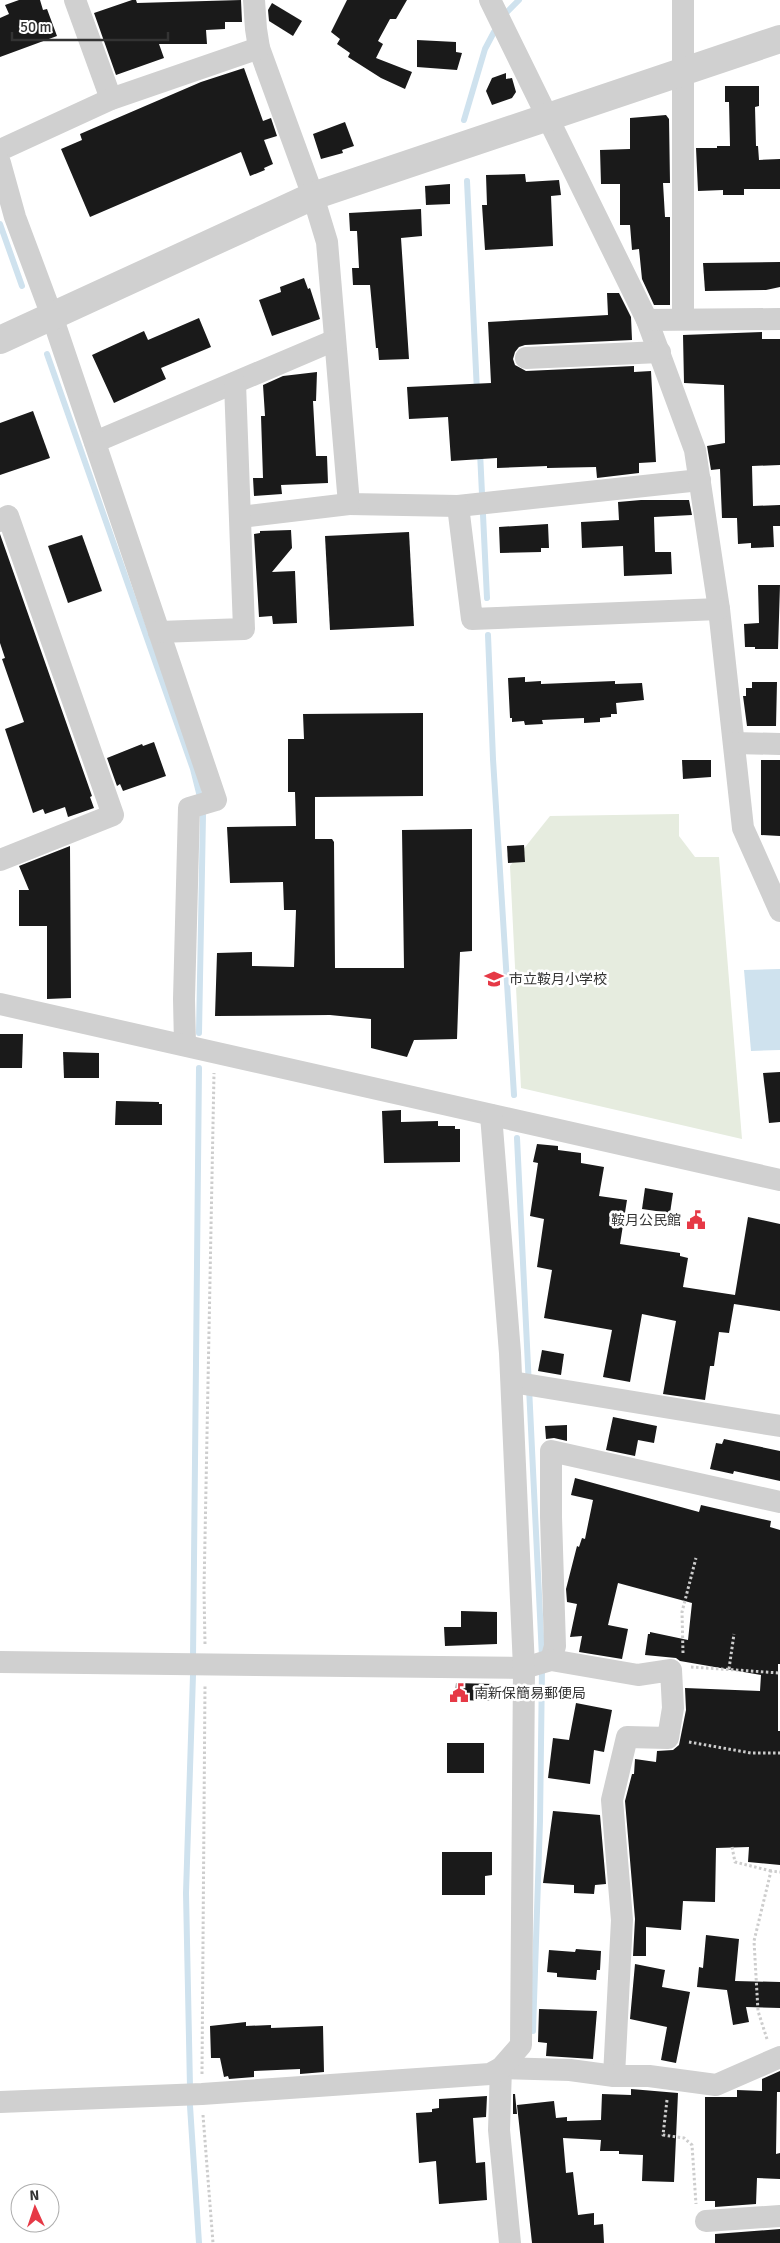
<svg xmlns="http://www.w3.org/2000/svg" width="780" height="2243" viewBox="0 0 780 2243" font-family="Signika,'Noto Sans JP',sans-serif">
  <rect width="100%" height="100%" fill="#fff"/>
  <polygon fill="#e6ecdf" points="679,814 679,836 695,857 719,857 742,1139 521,1088 510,866 550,816"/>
  <polygon fill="#cfe2ee" points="780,969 780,1050 751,1051 744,970"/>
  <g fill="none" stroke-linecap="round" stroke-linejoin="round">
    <g stroke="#cfe2ee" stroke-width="6">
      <polyline points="505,14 519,0"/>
      <polyline points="464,120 485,49 494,32"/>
      <polyline points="467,181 477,392"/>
      <polyline points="0,224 22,286"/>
      <polyline points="47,354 193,769 200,797"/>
      <polyline points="480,452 487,598"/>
      <polyline points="488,635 493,759 514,1095"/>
      <polyline points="199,1033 203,815"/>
      <polyline points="517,1138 542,1657"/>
      <polyline points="193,1659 199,1068"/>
      <polyline points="533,2031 540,1821 542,1667"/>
      <polyline points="190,2087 186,1893 193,1675"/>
      <polyline points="190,2106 199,2243"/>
    </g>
  </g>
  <g fill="#1a1a1a">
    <polygon points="19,0 40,0 43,10 47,9 57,36 0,57 0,18 9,14 5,5"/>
    <polygon points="132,0 136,0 137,3 241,0 242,22 225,22 225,29 206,30 207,44 159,44 164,58 116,75 94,13"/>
    <polygon points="347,0 407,0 396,19 390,19 378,41 383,44 376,58 412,72 405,89 381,78 348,57 350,53 337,44 340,39 331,32"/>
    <polygon points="272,3 302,21 293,36 269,21 268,10"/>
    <polygon points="417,40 456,42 456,52 462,53 457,70 417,67"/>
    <polygon points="244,68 263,121 271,118 277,136 264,140 273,164 264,168 265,170 250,176 241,152 90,217 61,149 82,140 80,134 201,82"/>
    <polygon points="506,73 506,79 512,78 516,92 512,98 492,105 486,91 492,78"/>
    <polygon points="725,86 759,86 759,106 755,107 756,146 758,146 759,160 780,159 780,189 744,189 744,195 723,195 723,190 698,191 696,148 717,148 717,146 730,146 729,102 725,102"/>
    <polygon points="666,115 669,119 670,183 663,183 665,217 670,217 670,305 654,305 642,279 639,249 632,250 630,225 620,225 620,184 601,184 600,150 630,149 630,118"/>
    <polygon points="345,122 354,146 342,150 343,153 321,159 313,134"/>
    <polygon points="525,174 526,182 559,180 561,195 551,196 553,246 485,250 482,205 487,205 486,175"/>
    <polygon points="450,184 450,204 426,205 425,186"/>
    <polygon points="421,209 422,236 401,238 409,359 379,360 378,348 376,348 370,285 353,285 352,268 359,268 357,231 350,231 349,213"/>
    <polygon points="780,262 780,287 766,290 705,291 703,263"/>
    <polygon points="304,278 308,289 310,288 320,319 272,336 259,300 281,292 280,287"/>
    <polygon points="607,293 619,293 631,317 632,340 525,345 519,347 515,352 513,359 515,365 526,371 634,366 634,372 651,371 656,462 639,463 639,473 597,478 596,467 547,468 547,466 497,468 497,458 451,461 448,417 409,419 407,387 491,383 488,322 608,315"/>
    <polygon points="199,318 211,347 161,368 166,379 114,403 92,355 144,331 148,340"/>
    <polygon points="762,332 762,339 780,339 780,465 752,466 753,506 780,505 780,526 773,526 774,547 751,548 751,543 738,544 737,518 722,518 720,469 711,470 707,446 725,443 724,385 684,383 683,335"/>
    <polygon points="317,372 316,401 313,401 316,456 327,456 328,483 281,485 282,494 254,496 253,478 263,478 261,416 265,416 263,385 283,376"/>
    <polygon points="33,411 50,458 0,475 0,423"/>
    <polygon points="641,500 689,500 692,515 654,517 655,552 671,552 672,574 624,576 623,546 582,548 581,522 619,520 618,502"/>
    <polygon points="548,524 549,548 541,548 541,552 500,553 499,527"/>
    <polygon points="291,530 292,548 272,572 295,571 297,623 273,624 272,616 259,617 254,534 260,533 260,531"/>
    <polygon points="409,532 414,626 330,630 325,536"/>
    <polygon points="0,534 92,796 90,797 94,808 68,817 65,807 45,814 43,809 33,813 5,729 24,722 2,659 5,658 0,643"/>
    <polygon points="82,535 102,591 68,603 48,546"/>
    <polygon points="758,585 780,585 778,649 755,649 755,647 745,647 744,624 759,623"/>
    <polygon points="525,677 525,682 541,681 541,684 615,681 615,684 642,683 644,700 616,703 617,714 611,714 611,717 600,718 600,722 584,723 584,718 542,720 543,724 525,725 524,721 512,722 512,718 510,718 508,678"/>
    <polygon points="752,682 777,682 776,726 747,726 743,696 746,696 746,688 752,688"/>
    <polygon points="423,713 423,796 315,797 315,839 332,839 334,842 335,968 404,968 402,830 472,829 472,951 460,952 457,1039 414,1040 407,1057 371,1048 371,1019 330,1015 215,1016 217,953 252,952 252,966 294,967 296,910 284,910 283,882 230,883 227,827 296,826 295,792 288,792 288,739 304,739 303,714"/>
    <polygon points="154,742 166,776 123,791 120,784 117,786 107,758 142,744 143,746"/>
    <polygon points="682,760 711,760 711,777 683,779"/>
    <polygon points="761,760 780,760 780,836 761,835"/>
    <polygon points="524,845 525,862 508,863 507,846"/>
    <polygon points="70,846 71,998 47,999 47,926 19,926 19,890 29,890 19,866"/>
    <polygon points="0,1034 23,1034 22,1068 0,1068"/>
    <polygon points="63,1052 99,1053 99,1078 64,1078"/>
    <polygon points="780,1072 780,1122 769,1123 763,1073"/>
    <polygon points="116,1101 159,1102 159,1104 162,1104 162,1125 115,1125"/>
    <polygon points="401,1110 401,1122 438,1121 438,1126 455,1126 455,1129 460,1129 460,1162 384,1163 382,1111"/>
    <polygon points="537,1144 558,1146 558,1150 581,1153 581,1163 604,1167 599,1196 627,1200 620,1244 680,1253 680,1256 688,1258 683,1287 735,1295 748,1217 780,1224 780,1311 734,1304 729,1333 719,1332 714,1366 710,1366 705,1400 663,1394 676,1321 642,1314 630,1382 603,1377 612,1330 544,1318 552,1270 537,1267 544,1219 530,1216 538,1163 533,1162"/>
    <polygon points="645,1188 673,1193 670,1213 642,1209"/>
    <polygon points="542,1350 564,1354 561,1375 538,1371"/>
    <polygon points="613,1417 657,1426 654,1443 638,1440 635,1456 606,1450"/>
    <polygon points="567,1425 567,1441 554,1438 546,1439 545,1426"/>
    <polygon points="724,1439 780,1451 780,1481 734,1471 733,1474 710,1469 716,1443 722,1444"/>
    <polygon points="575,1478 699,1512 701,1505 771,1521 770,1527 780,1530 780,1664 778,1664 778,1731 780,1731 780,1865 748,1862 749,1847 716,1848 715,1902 683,1901 681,1930 646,1927 646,1956 633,1956 635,1919 625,1801 632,1774 634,1774 635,1759 656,1762 657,1751 673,1750 679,1745 686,1710 685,1688 760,1691 761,1675 680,1661 676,1658 645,1655 648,1634 650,1634 650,1632 688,1640 692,1603 618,1583 608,1625 628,1629 622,1659 579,1652 582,1636 570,1637 577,1604 567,1602 566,1589 577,1546 579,1547 582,1538 585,1539 593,1500 571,1495"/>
    <polygon points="461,1611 497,1612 497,1644 445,1646 444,1627 461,1627"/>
    <polygon points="456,1683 494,1684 493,1701 455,1700"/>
    <polygon points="576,1703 612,1710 604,1752 594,1750 590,1784 548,1778 553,1738 569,1740"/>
    <rect x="447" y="1743" width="37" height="30"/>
    <polygon points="553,1811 600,1815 606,1884 595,1885 594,1894 574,1893 574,1885 543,1883"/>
    <polygon points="442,1852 492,1852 492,1875 485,1876 485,1895 442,1895"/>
    <polygon points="706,1935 739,1939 735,1981 780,1982 780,2008 746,2007 749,2022 733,2025 727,1990 697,1987 699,1967 703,1968"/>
    <polygon points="576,1949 601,1951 600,1970 597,1970 596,1980 557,1977 557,1973 547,1972 549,1950 575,1952"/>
    <polygon points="635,1964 665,1970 662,1987 690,1992 676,2063 661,2060 667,2027 630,2019"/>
    <polygon points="539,2009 597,2011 593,2059 546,2056 547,2043 538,2042"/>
    <polygon points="246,2022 246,2026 271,2025 271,2028 323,2026 324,2072 300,2074 300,2069 254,2071 254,2077 229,2079 228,2076 224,2077 220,2058 211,2058 210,2026"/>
    <polygon points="780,2071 780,2092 777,2092 776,2154 780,2153 780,2179 757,2178 756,2204 715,2207 715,2201 705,2201 705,2097 737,2097 737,2090 762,2091 762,2079"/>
    <polygon points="631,2089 678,2093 674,2182 642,2181 643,2155 619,2154 619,2151 600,2151 601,2140 563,2138 566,2173 573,2172 578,2215 594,2213 594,2225 603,2224 604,2243 532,2243 517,2105 554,2101 556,2118 567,2117 567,2121 601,2120 602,2094 631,2095"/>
    <polygon points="513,2094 515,2094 517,2114 513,2114"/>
    <polygon points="487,2096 486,2117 473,2118 476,2163 485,2162 487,2200 439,2204 436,2161 419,2163 416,2113 432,2112 432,2109 439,2108 439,2099"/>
    <polygon points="780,2229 780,2243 715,2243 715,2234"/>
  </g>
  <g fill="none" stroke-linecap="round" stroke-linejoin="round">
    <g stroke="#cdcdcd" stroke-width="3" stroke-dasharray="2.5 2.5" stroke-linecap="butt">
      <polyline points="205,1644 204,1590 214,1073"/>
      <polyline points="683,1653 682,1612 696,1558"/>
      <polyline points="691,1667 780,1673"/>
      <polyline points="729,1669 734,1634"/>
      <polyline points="689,1742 751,1753 780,1753"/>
      <polyline points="732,1847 735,1862 771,1871"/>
      <polyline points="767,2039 758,2011 754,1941 771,1871 780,1872"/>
      <polyline points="202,2074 205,1685"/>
      <polyline points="667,2100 663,2135 684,2138 692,2145 696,2204"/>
      <polyline points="203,2115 213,2243"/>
    </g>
    <g stroke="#d0d0d0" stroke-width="22">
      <polyline points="75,0 111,99"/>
      <polyline points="254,0 256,29 259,48 313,196 327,242 349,504 458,506 700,480"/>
      <polyline points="490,0 647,320 695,450 719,609 743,828 780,911"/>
      <polyline points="0,150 111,99 259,48"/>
      <polyline points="0,163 15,217 52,316 216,800 189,808 184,999 185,1045"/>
      <polyline points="683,318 683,0"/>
      <polyline points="647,320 780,319"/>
      <polyline points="526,358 660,352"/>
      <polyline points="95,442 335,340"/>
      <polyline points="458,506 472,619 719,609"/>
      <polyline points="241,517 349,504"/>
      <polyline points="0,521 8,516 113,815 0,860"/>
      <polyline points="159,632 244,629 235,383"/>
      <polyline points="734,743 780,744"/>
      <polyline points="0,1004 780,1180"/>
      <polyline points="512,1382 780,1426"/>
      <polyline points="551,1660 555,1646 551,1517 551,1451 780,1502"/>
      <polyline points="0,1662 524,1668 551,1660 638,1675 671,1670 673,1708 668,1738 627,1737 612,1800 622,1920 614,2076"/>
      <polyline points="501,2068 570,2070 614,2076 649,2076 716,2085 780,2057"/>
      <polyline points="501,2068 499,2130 510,2243"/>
      <polyline points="0,2102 202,2094 490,2074 501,2068 521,2045 524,1668 510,1353 491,1115"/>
      <polyline points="706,2221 780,2216"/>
    </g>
    <polyline stroke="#d0d0d0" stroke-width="28" points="0,340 313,196 780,39"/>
  </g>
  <defs>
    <g id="school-bare" transform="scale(1.5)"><path d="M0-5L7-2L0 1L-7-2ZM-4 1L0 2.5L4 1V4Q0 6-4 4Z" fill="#e63946" stroke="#fff" stroke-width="2.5" paint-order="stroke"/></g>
    <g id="civic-bare" transform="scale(1.5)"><path d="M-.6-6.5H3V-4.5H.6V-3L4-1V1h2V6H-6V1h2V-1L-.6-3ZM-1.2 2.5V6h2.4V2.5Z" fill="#e63946" stroke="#fff" stroke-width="2.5" paint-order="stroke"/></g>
  </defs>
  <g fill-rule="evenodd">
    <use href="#school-bare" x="494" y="979"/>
    <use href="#civic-bare" x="696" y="1220"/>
    <use href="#civic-bare" x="459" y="1693"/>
  </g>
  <g text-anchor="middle" stroke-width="5" stroke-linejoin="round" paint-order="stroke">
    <g font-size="14" fill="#333" stroke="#fff" text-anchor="start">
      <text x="509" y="984">市立鞍月小学校</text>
      <text x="681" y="1225" text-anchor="end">鞍月公民館</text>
      <text x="474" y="1698">南新保簡易郵便局</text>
    </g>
  </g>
  <g transform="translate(35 2208) rotate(357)"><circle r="24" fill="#ffffff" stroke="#adadad"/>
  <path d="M0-4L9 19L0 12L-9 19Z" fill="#e63946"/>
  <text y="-8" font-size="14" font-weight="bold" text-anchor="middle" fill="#333333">N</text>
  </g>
  <path d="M12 32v8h156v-8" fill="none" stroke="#333333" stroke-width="2.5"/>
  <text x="20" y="32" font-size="15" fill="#333333" stroke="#ffffff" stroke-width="4" paint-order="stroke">50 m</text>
</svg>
